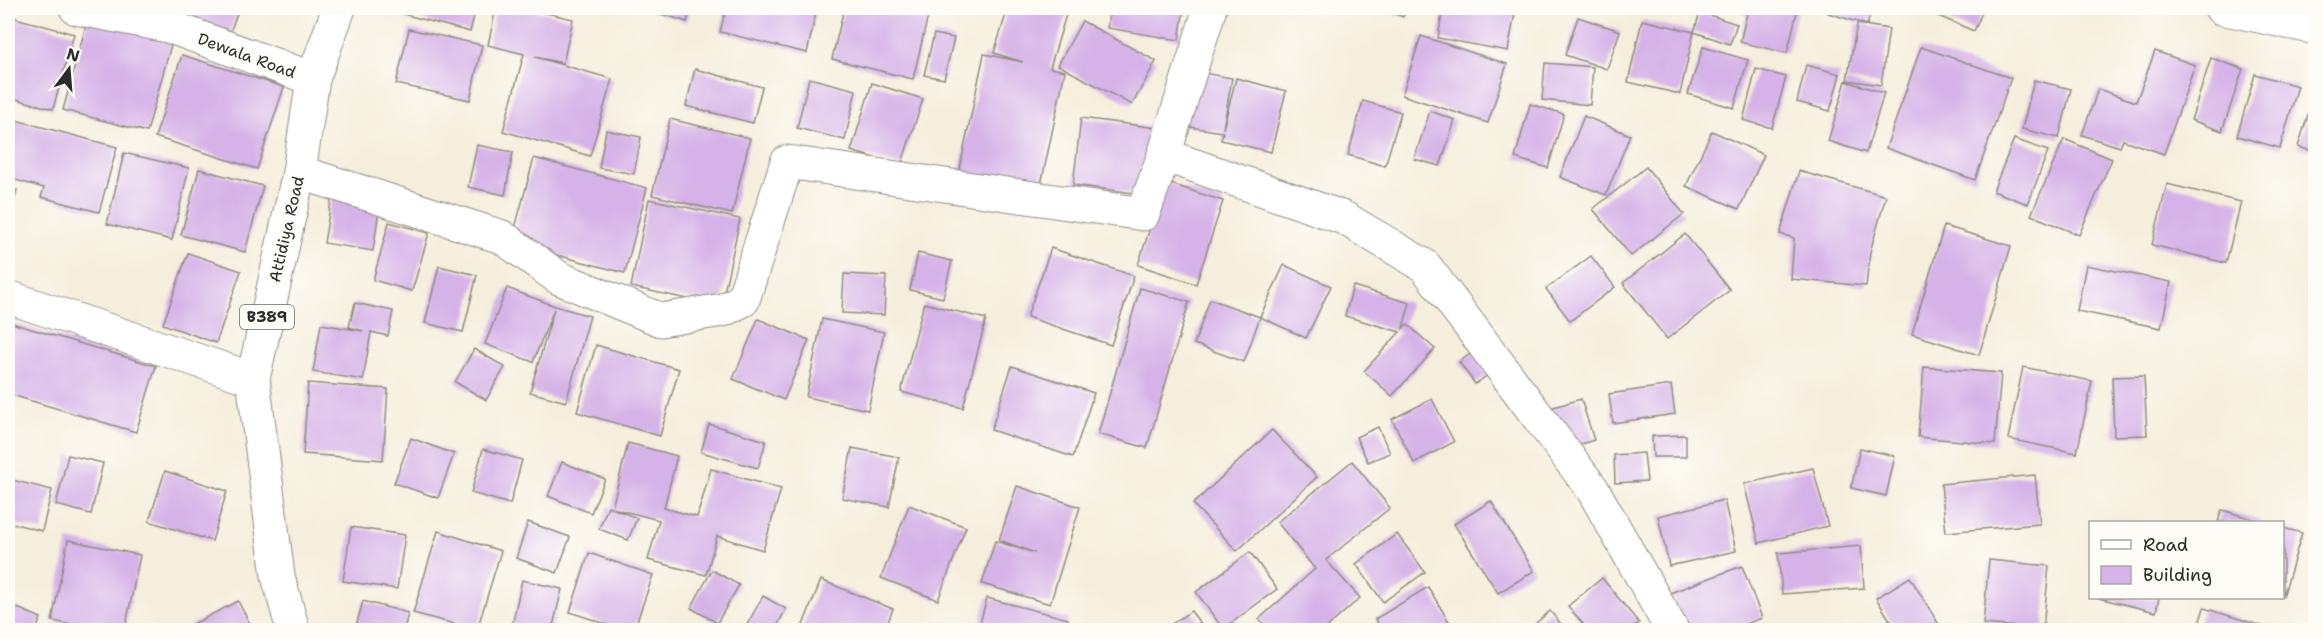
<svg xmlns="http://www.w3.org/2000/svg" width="2323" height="638" viewBox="0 0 2323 638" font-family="'Shantell Sans',sans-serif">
  <rect width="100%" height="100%" fill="#fdfcf7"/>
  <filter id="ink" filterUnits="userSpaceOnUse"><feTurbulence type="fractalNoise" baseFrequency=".0167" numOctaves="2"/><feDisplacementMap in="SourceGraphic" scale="12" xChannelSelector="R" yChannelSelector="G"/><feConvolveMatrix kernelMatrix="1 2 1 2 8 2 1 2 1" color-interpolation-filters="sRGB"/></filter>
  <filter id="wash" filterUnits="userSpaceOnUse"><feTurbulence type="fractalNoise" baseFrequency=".008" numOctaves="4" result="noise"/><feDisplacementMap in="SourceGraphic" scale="24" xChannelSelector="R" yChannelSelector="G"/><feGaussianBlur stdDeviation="1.35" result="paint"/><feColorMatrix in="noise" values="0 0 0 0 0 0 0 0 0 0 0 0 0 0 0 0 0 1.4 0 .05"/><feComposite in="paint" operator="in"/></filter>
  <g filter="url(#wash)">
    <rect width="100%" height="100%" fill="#f6eedc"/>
    <g id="blocks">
      <g fill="#d5b2e8">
        <polygon points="192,8 239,8 228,38 186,24"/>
        <polygon points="401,8 476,8 470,32 399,13"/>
        <polygon points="496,8 523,8 573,19 563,63 535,57 612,79 590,156 503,131 524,54 488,45"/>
        <polygon points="642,8 691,8 687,22"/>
        <polygon points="726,8 817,8 807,53 720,32"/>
        <polygon points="844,8 901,8 928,16 913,79 832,59"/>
        <polygon points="1008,8 1068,8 1050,68 1065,71 1039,194 958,177 984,54 1023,62 994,53"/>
        <polygon points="1110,8 1184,8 1179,40 1107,28"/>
        <polygon points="1381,8 1407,8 1403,17"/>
        <polygon points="1443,8 1516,8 1508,51 1438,38"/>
        <polygon points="1726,8 1798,8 1787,53 1740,42 1747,13"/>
        <polygon points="1829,8 1872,8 1867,25 1828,13"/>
        <polygon points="1921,8 1984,8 1974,31 1921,9"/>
        <polygon points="1700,12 1737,24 1730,44 1694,32"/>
        <polygon points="8,16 74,34 53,109 8,97"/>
        <polygon points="1578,17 1620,31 1607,69 1565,55"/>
        <polygon points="88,18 172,41 147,132 63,110"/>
        <polygon points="1642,20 1694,32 1680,94 1628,82"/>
        <polygon points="1082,21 1156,61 1132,105 1058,65"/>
        <polygon points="1857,24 1889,29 1881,85 1847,80"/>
        <polygon points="409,29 482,45 470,100 396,84"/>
        <polygon points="934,34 954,38 944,79 924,75"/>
        <polygon points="1421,36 1507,64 1488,123 1402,95"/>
        <polygon points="1703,47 1748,60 1734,108 1688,94"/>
        <polygon points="1921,47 2011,78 1975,180 1886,148"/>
        <polygon points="2155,51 2195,65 2164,154 2123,140 2120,147 2082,135 2098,89 2136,102"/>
        <polygon points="182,55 284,87 257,169 155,137"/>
        <polygon points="2211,58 2243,69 2222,131 2191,120"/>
        <polygon points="1545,63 1593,67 1590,105 1542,100"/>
        <polygon points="1806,65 1840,74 1830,111 1797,102"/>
        <polygon points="695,69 762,87 753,123 686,106"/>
        <polygon points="1756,69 1786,77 1772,128 1743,120"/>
        <polygon points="1192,71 1232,78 1223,129 1236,78 1286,91 1271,152 1221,140 1223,132 1184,126"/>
        <polygon points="2255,74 2298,86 2280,148 2237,136"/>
        <polygon points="809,78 856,90 845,140 797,128"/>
        <polygon points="2034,80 2071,89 2059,138 2022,129"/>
        <polygon points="1846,81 1884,93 1866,153 1828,141"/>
        <polygon points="872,83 923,99 901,166 851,151"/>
        <polygon points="2315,92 2316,92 2316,152 2298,147"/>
        <polygon points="1363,101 1401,112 1385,166 1348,155"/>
        <polygon points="1530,104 1564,114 1548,168 1515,158"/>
        <polygon points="1430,111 1455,120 1440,166 1414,159"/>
        <polygon points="1584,116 1630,135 1606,195 1560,177"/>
        <polygon points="8,118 117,147 99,212 41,197 44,188 8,178"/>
        <polygon points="1081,118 1157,128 1149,195 1073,185"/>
        <polygon points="670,119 750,138 732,214 652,195"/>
        <polygon points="606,130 641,137 634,174 599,168"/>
        <polygon points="1712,131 1764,155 1739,209 1686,186"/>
        <polygon points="2014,139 2048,151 2028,204 1993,191"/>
        <polygon points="2064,139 2112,159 2079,235 2031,215"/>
        <polygon points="477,145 513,152 505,195 468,187"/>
        <polygon points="124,153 189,168 172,240 107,224"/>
        <polygon points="534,158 647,188 625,273 511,243"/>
        <polygon points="1646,167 1684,214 1631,256 1593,209"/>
        <polygon points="199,169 263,186 245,252 181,235"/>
        <polygon points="1799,171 1886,196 1870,252 1866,286 1791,279 1794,238 1780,234"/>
        <polygon points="1165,182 1223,201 1196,284 1138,265"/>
        <polygon points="2167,184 2241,202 2226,263 2152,245"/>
        <polygon points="8,188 17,190 8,224"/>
        <polygon points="332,195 380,203 373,251 324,243"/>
        <polygon points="649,199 740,219 721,306 631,287"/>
        <polygon points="389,222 429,233 412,291 373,280"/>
        <polygon points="1944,226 2011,246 1979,355 1912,334"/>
        <polygon points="1685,234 1730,290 1667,339 1623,283"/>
        <polygon points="1051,248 1134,276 1111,345 1027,317"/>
        <polygon points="188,253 241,271 216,343 163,324"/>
        <polygon points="918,253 952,261 943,298 910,290"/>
        <polygon points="1591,256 1615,287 1570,321 1546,289"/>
        <polygon points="1284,265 1331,286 1306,338 1260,317"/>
        <polygon points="2086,265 2171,282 2161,328 2077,311"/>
        <polygon points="439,266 477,275 463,332 425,323"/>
        <polygon points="844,274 886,276 884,315 842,313"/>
        <polygon points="1353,286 1410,303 1403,328 1407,324 1435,349 1392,396 1364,371 1400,332 1345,316"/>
        <polygon points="507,288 555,306 590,316 566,402 530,392 554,309 533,362 485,344"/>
        <polygon points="1140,288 1189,302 1147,448 1098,434"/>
        <polygon points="1210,299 1260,317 1244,362 1194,344"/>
        <polygon points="355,303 393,311 388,336 371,332 363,380 313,372 321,324 363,331 349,327"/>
        <polygon points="924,303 986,319 963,408 901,392"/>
        <polygon points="758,319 809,340 784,400 733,379"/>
        <polygon points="822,319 884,332 868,410 806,397"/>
        <polygon points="8,322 156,366 136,432 8,394"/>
        <polygon points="1484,344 1501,366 1475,384 1459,362"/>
        <polygon points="596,345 679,369 660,436 577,412"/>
        <polygon points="474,349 505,367 486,400 455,382"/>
        <polygon points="1012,366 1094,393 1073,457 991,430"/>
        <polygon points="1924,367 2001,373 1995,444 1918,437"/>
        <polygon points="2023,367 2092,381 2077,453 2008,439"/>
        <polygon points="2144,376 2147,435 2114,436 2112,377"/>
        <polygon points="308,383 388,389 383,460 303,454"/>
        <polygon points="1671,385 1675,414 1613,423 1609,394"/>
        <polygon points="1432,399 1454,442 1414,463 1392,419"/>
        <polygon points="1581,399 1594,440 1553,453 1540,411"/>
        <polygon points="709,424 766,441 758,468 701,452"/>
        <polygon points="1378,427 1390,453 1368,462 1356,437"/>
        <polygon points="1272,430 1317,477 1237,551 1193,504"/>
        <polygon points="1686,435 1686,457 1653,457 1652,436"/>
        <polygon points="411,438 454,454 438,498 394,483"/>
        <polygon points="628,443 677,456 664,508 697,517 711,469 781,489 763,550 717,536 706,575 648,560 659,520 612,508 637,518 628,540 599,529 608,506 612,508"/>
        <polygon points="852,448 899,457 889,507 842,498"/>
        <polygon points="1860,448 1895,456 1886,496 1851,488"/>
        <polygon points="483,449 522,460 510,504 471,493"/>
        <polygon points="1644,453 1647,481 1615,483 1614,455"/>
        <polygon points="68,455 103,463 91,514 56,505"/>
        <polygon points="1352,461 1390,508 1326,560 1360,598 1324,630 1270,630 1259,619 1315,569 1277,522"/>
        <polygon points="562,462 605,479 591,513 548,496"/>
        <polygon points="1813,468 1828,526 1759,543 1744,484"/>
        <polygon points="165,471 227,491 212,541 149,521"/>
        <polygon points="2035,475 2040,524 1946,532 1941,484"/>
        <polygon points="8,479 52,490 42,531 8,522"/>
        <polygon points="1017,486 1080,507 1050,604 982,584 995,541 1035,553 999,540"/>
        <polygon points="1724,500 1736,551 1669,566 1658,516"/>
        <polygon points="1491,501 1534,571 1498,593 1454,524"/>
        <polygon points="909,505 966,527 938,600 881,578"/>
        <polygon points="2222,510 2263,522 2218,522"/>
        <polygon points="528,522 570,537 557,573 516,558"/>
        <polygon points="351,527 405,535 397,589 343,581"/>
        <polygon points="2283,528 2302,533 2283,597"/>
        <polygon points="438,531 501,551 477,630 413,613"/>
        <polygon points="1397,534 1425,572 1383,602 1356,564"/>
        <polygon points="68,540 140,555 125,630 100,630 52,621"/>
        <polygon points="1861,546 1864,588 1782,594 1778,553"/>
        <polygon points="1250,552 1277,589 1223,629 1196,592"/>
        <polygon points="589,553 653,575 634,630 624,630 570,612"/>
        <polygon points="1989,560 2049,566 2043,629 1983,624"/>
        <polygon points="1742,566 1762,618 1729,630 1685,630 1670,593"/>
        <polygon points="712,570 739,585 717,623 691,608"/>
        <polygon points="1910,577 1941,628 1938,630 1896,630 1876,598"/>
        <polygon points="1602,578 1639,623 1629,630 1588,630 1568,606"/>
        <polygon points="522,580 562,589 552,630 511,630"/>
        <polygon points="821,580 893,609 885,630 801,630"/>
        <polygon points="1428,587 1454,630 1382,630 1375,619"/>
        <polygon points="763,596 786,609 775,630 744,630"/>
        <polygon points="987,598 1068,619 1065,630 978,630"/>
        <polygon points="2098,598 2159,598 2156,612"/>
        <polygon points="238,601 253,630 191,630 189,626"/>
        <polygon points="363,601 408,613 404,630 355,630"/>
        <polygon points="8,604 41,618 36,630 8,630"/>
        <polygon points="2204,608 2272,629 2271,630 2197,630"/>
        <polygon points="1191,611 1205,630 1163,630"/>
        <polygon points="1550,611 1566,630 1528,630"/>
      </g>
    </g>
  </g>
  <g filter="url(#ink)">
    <use href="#blocks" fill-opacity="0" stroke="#908c84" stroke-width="1.5"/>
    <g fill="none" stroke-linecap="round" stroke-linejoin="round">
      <g stroke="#908c84" stroke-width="35">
        <g id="street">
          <polyline points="76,8 168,26 313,79"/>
          <polyline points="2221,8 2316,28"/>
          <polyline points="1164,155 1210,8"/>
          <polyline points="299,172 502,237 559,278 661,320 723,310 743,300 787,162 1143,214 1164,155 1344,218 1425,266 1593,490 1672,630"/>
          <polyline points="8,297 253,379"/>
        </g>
      </g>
      <g stroke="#908c84" stroke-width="35">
        <polyline id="primary" points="293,630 278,576 253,379 299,172 313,79 339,8"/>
      </g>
      <use href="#street" stroke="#fff" stroke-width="33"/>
      <use href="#primary" stroke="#fff" stroke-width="33"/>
    </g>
  </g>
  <g text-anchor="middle" stroke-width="6" stroke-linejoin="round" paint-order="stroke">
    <rect fill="#fdfcf7" stroke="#6a6a68" stroke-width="1.5" x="240" y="305" width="54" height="24" rx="4.5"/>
    <g font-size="15" font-weight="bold" fill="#2b2b2b">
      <text x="267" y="322">B389</text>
    </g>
    <g font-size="16" fill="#2b2b2b" stroke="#fdfcf7">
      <text transform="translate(247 55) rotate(20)" y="6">Dewala Road</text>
      <text transform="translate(286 229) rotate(-77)" y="6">Attidiya Road</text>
    </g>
  </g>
  <rect width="2323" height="638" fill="none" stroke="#fdfcf7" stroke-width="30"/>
  <rect x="2089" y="521" width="195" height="78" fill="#fdfcf7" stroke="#a9a8a5" stroke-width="1.5"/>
  <rect x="2101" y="540" width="30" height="9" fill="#ffffff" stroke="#a9a8a5" stroke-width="1.5"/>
  <text x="2143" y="551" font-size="18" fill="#2b2b2b">Road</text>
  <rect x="2101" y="566" width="30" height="18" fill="#d5b2e8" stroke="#a9a8a5" stroke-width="1.5"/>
  <text x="2143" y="581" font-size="18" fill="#2b2b2b">Building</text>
  <g transform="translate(69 69) rotate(16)" stroke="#fdfcf7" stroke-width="4.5" paint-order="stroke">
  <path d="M0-4.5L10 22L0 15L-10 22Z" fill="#2b2b2b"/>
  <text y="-9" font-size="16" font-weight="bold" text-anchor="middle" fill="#2b2b2b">N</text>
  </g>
</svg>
